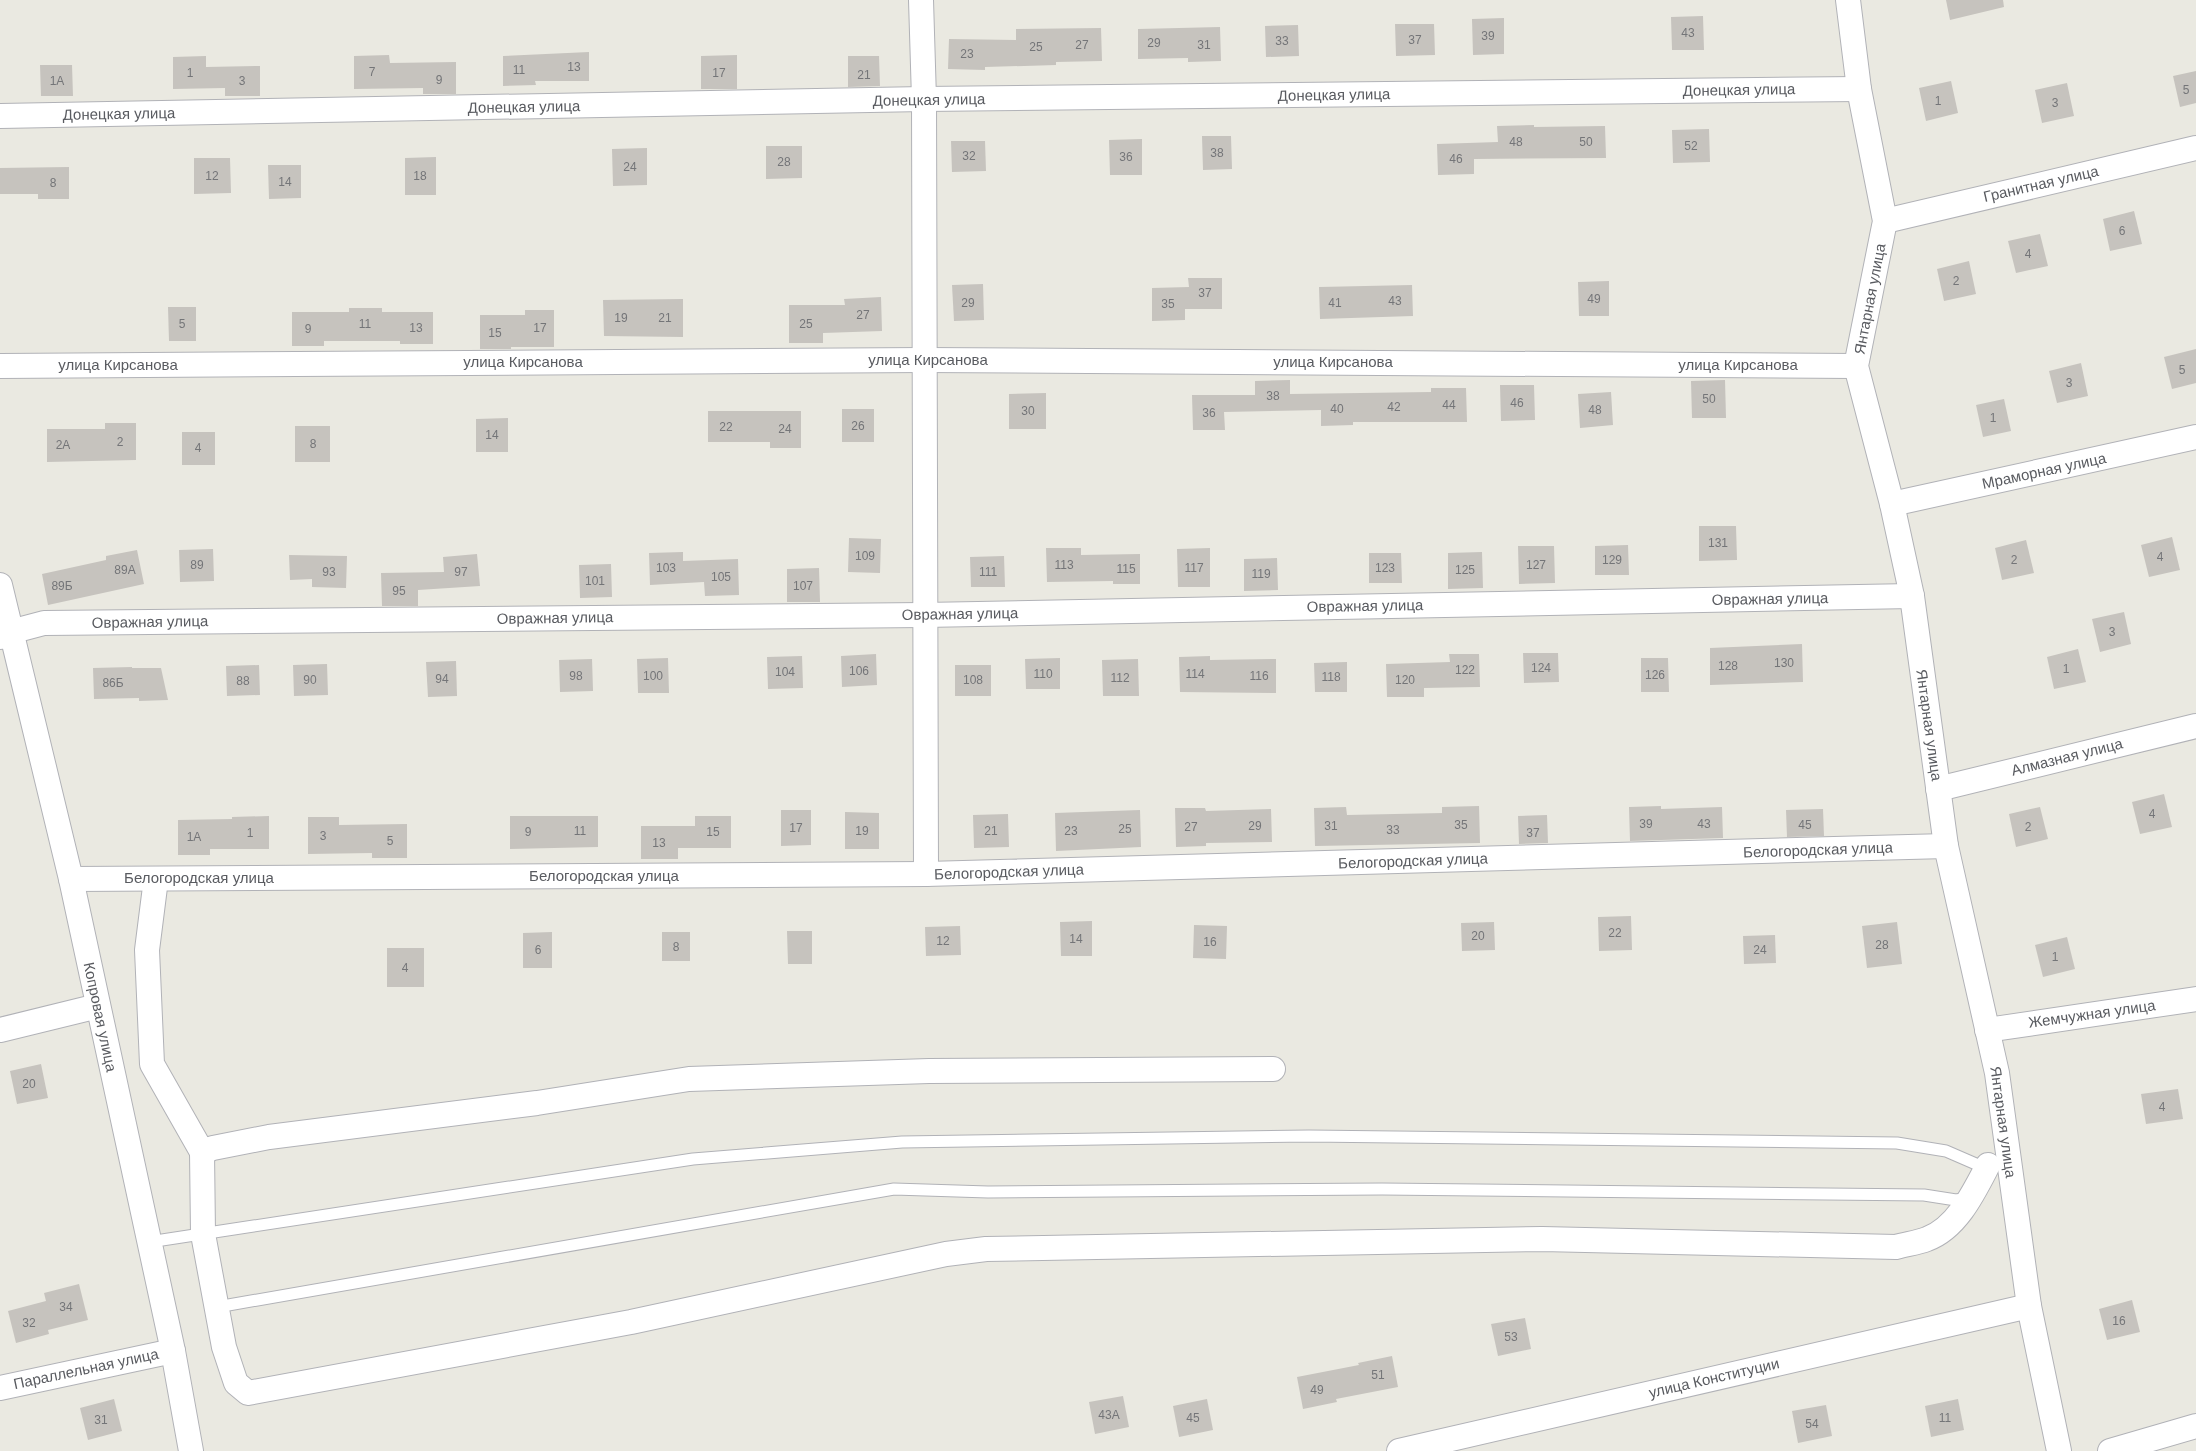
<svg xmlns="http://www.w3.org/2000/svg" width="2196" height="1451" viewBox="0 0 2196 1451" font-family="Arial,sans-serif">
  <rect width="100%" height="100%" fill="#eae9e1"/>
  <g fill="#c6c3be">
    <polygon points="1946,0 2003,0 2004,7 1950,20"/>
    <polygon points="1703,16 1704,50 1672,50 1671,17"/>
    <polygon points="1504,18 1504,54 1473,55 1472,19"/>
    <polygon points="1395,24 1434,24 1435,55 1396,56"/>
    <polygon points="1298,25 1299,56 1266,57 1265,26"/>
    <polygon points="1220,27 1221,61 1188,62 1188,58 1138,59 1138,29"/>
    <polygon points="1101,28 1102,61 1056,62 1056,65 985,67 985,70 948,69 949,39 1016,40 1016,29"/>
    <polygon points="589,52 589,81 535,81 536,85 503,86 503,56"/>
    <polygon points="389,55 390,63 456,62 456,94 423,94 423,88 354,89 354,56"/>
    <polygon points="737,55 737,89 701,89 701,56"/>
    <polygon points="206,56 206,67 260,66 260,96 225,96 225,88 173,89 173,57"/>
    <polygon points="848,56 879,56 880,86 848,87"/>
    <polygon points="40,65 72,65 73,96 41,96"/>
    <polygon points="2196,71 2196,103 2180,107 2173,76"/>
    <polygon points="1951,81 1958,113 1926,121 1919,88"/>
    <polygon points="2067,83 2074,116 2042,123 2035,90"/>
    <polygon points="1534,125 1534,127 1605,126 1606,158 1474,159 1474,174 1438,175 1437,144 1498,142 1497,126"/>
    <polygon points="1709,129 1710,162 1673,163 1672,130"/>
    <polygon points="1202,136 1231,136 1232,169 1203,170"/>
    <polygon points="1142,139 1142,175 1110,175 1109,140"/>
    <polygon points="951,141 985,141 986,171 952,172"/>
    <polygon points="766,146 802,146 802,178 766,179"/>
    <polygon points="647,148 647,185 613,186 612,149"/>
    <polygon points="436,157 436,195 405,195 405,158"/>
    <polygon points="194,158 230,158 231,193 194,194"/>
    <polygon points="268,165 301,165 301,198 269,199"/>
    <polygon points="69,167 69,199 38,199 38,194 0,194 0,168"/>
    <polygon points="2134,211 2142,244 2110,251 2103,219"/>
    <polygon points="2040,234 2048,266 2016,273 2008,241"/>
    <polygon points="1969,261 1976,294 1944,301 1937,269"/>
    <polygon points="1188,278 1222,278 1222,309 1185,309 1185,320 1152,321 1152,288 1189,287"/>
    <polygon points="1609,281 1609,316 1579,316 1578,282"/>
    <polygon points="983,284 984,320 954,321 952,285"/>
    <polygon points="1412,285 1413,316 1320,319 1319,287"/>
    <polygon points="881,297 882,331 823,333 823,343 789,343 789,305 845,305 844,299"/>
    <polygon points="683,299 683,337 604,336 603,300"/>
    <polygon points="168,307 196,307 196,341 169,341"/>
    <polygon points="349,308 382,308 382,312 433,312 433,344 400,344 400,341 324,341 324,346 292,346 292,312 349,312"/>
    <polygon points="525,310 554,310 554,347 511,347 511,349 480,349 480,315 525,315"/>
    <polygon points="2196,349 2196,383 2172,389 2164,357"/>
    <polygon points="2081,363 2088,396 2057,403 2049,371"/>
    <polygon points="1290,380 1290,394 1431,392 1431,388 1466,388 1467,422 1353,422 1353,425 1321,426 1321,410 1224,412 1225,430 1193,430 1192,395 1255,395 1255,381"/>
    <polygon points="1725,380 1726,418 1692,418 1691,381"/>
    <polygon points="1500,385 1534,385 1535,420 1501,421"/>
    <polygon points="1611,392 1613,425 1580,428 1578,394"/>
    <polygon points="1046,393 1046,429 1009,429 1009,394"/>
    <polygon points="2004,399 2011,431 1983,437 1976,405"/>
    <rect x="842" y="409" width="32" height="33"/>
    <polygon points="708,411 801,411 801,448 770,448 770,442 708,442"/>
    <polygon points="508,418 508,452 476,452 476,419"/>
    <polygon points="105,423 136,423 136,460 47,462 47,429 105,429"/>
    <rect x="295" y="426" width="35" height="36"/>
    <rect x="182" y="432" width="33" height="33"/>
    <polygon points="1699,526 1736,526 1737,560 1699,561"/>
    <polygon points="2172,537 2180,570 2149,577 2141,545"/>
    <polygon points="849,538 881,539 880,573 848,572"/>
    <polygon points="2026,540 2034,573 2002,580 1995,548"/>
    <polygon points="1628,545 1629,575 1595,575 1595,546"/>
    <polygon points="1518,546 1554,546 1555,583 1519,584"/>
    <polygon points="1046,548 1081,548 1081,555 1140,554 1140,584 1113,584 1113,581 1047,582"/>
    <polygon points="1210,548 1210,587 1178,587 1177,549"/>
    <polygon points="213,549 214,581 180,582 179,550"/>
    <polygon points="137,550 144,584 48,605 42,574 106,560 106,556"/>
    <polygon points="683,552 683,561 738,559 739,595 705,596 704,582 650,585 649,553"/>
    <polygon points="1482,552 1483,588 1448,589 1448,553"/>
    <polygon points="1369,553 1401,553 1402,583 1369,583"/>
    <polygon points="477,554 480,586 418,590 418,606 382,606 381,573 444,572 443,557"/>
    <polygon points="289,555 347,556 346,588 312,587 312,579 290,580"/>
    <polygon points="1004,556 1005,587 971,587 970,557"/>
    <polygon points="1277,558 1278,590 1244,591 1244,559"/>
    <polygon points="611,564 612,597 580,598 579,565"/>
    <polygon points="819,568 820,602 787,602 787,569"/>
    <polygon points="2124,612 2131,644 2100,652 2092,619"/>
    <polygon points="1802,644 1803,682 1710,685 1710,648"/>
    <polygon points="2078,649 2086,682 2054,689 2047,657"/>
    <polygon points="1523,653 1558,653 1559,682 1524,683"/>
    <polygon points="876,654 877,685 842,687 841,656"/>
    <polygon points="1449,654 1479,654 1480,687 1424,688 1424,697 1387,697 1386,664 1450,662"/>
    <polygon points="802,656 803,688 768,689 767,657"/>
    <polygon points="1210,656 1210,660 1276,659 1276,693 1180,692 1179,657"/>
    <polygon points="668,658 669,693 638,693 637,659"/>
    <polygon points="1060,658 1060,689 1026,689 1025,659"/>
    <polygon points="1641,658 1668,658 1669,692 1641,692"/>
    <polygon points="592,659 593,691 560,692 559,660"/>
    <polygon points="1138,659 1139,696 1103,696 1102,660"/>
    <polygon points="456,661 457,696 428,697 426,662"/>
    <polygon points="1347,662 1347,692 1315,692 1314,663"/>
    <polygon points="327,664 328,695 294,696 293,665"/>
    <polygon points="259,665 260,695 227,696 226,666"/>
    <rect x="955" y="665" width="36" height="31"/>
    <polygon points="132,667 132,668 161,668 168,700 139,701 139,698 94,699 93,668"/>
    <polygon points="2164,794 2172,827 2140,834 2132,802"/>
    <polygon points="1479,806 1480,843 1315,846 1314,808 1346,807 1347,815 1442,813 1442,807"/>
    <polygon points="1661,806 1661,809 1722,807 1723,838 1630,841 1629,807"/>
    <polygon points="2040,807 2048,839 2016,847 2009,814"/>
    <polygon points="1175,808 1205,808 1206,811 1271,809 1272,842 1206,843 1206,846 1176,847"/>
    <polygon points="1823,809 1824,836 1787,837 1786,810"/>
    <polygon points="781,810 811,810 811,845 781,846"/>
    <polygon points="1140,810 1141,847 1056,851 1055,813"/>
    <polygon points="845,812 879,813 879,849 845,849"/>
    <polygon points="1008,814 1009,847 974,848 973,815"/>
    <polygon points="1547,815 1548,843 1519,844 1518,816"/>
    <polygon points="269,816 269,849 210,849 210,855 178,855 178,820 232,819 232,817"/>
    <polygon points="510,816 598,816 598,847 510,849"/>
    <polygon points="695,816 731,816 731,848 678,848 678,859 641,859 641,826 695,826"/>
    <polygon points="308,817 339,817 339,825 407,824 407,858 372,858 372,853 308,854"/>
    <polygon points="1631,916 1632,950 1599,951 1598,917"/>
    <polygon points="1092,921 1092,956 1061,956 1060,922"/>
    <polygon points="1494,922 1495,950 1462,951 1461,923"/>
    <polygon points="1897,922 1902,964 1867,968 1862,926"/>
    <polygon points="1194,925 1227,926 1226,959 1193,958"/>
    <polygon points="960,926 961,955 926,956 925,927"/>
    <polygon points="787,931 812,931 812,964 788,964"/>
    <polygon points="552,932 552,968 523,968 523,933"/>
    <rect x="662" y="932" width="28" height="29"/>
    <polygon points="1775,935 1776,963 1744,964 1743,936"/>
    <polygon points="2067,937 2075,969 2043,977 2035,945"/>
    <rect x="387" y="948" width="37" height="39"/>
    <polygon points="41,1064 48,1098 17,1104 10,1071"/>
    <polygon points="2178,1089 2183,1119 2146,1124 2141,1094"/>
    <polygon points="79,1284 88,1320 48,1330 49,1334 16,1343 8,1311 46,1301 44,1293"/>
    <polygon points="2132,1300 2140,1332 2107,1340 2099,1309"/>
    <polygon points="1525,1318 1531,1349 1498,1356 1491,1324"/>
    <polygon points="1392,1356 1398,1387 1336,1399 1337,1402 1303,1409 1297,1377 1359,1365 1358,1363"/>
    <polygon points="1123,1396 1129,1427 1095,1434 1089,1402"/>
    <polygon points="114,1399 122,1431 88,1440 80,1408"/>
    <polygon points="1207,1399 1213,1430 1179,1437 1173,1406"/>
    <polygon points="1958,1399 1964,1430 1931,1437 1925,1406"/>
    <polygon points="1826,1405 1832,1436 1798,1443 1792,1411"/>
  </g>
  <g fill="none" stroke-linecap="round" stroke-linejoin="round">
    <g stroke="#b1b2b7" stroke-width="13">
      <g id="service">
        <polyline points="149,1242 693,1159 902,1142 1309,1136 1897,1143 1946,1151 1976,1164 1989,1165"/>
        <polyline points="217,1307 894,1189 988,1192 1382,1189 1924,1195 1956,1200 1969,1198"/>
      </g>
    </g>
    <g stroke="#b1b2b7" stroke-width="26">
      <g id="minor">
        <polyline points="921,0 924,99 926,874"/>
        <polyline points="1848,0 1859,89 1885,221 1856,366 1892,504 1912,596 1946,846 1997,1073 2029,1306 2059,1451"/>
        <polyline points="0,116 924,99 1859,89"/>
        <polyline points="1885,221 2196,148"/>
        <polyline points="0,366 924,360 1856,366"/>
        <polyline points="1892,504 2196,437"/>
        <polyline points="0,585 71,879 173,1351 191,1451"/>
        <polyline points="0,637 10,632 44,623 924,615 1912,596"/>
        <polyline points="1938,789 2196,726"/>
        <polyline points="71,879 926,874 1946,846"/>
        <polyline points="156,879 147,950 152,1064 202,1152 213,1148 269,1137 537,1103 689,1079 929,1071 1273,1069"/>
        <polyline points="0,1030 98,1006"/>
        <polyline points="1987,1030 2196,999"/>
        <path d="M202,1152L203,1234L224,1347L236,1383L248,1393L631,1322L946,1254L986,1249L1542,1239L1896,1247C1906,1244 1917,1243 1927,1239C1957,1228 1974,1192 1988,1165"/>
        <polyline points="0,1388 173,1351"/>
        <polyline points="1399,1451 2029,1306"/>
        <polyline points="2110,1451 2196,1426"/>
      </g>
    </g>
    <use href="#service" stroke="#fff" stroke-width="11"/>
    <use href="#minor" stroke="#fff" stroke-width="24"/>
  </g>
  <g text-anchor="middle" stroke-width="4.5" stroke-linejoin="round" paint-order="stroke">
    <g font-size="12" fill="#747578">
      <text x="1688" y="37">43</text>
      <text x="1488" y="40">39</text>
      <text x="1415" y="44">37</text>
      <text x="1282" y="45">33</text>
      <text x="1154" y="47">29</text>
      <text x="1082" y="49">27</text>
      <text x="1204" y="49">31</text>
      <text x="1036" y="51">25</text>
      <text x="967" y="58">23</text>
      <text x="574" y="71">13</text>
      <text x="519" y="74">11</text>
      <text x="372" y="76">7</text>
      <text x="190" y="77">1</text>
      <text x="719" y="77">17</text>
      <text x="864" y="79">21</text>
      <text x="439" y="84">9</text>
      <text x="57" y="85">1А</text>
      <text x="242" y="85">3</text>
      <text x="2186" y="94">5</text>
      <text x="1938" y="105">1</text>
      <text x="2055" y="107">3</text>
      <text x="1516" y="146">48</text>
      <text x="1586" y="146">50</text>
      <text x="1691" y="150">52</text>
      <text x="1217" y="157">38</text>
      <text x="969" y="160">32</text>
      <text x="1126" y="161">36</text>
      <text x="1456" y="163">46</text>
      <text x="784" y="166">28</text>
      <text x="630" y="171">24</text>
      <text x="212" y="180">12</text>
      <text x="420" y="180">18</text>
      <text x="285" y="186">14</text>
      <text x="53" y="187">8</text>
      <text x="2122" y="235">6</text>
      <text x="2028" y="258">4</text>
      <text x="1956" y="285">2</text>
      <text x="1205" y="297">37</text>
      <text x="1594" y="303">49</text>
      <text x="1395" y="305">43</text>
      <text x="968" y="307">29</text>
      <text x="1335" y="307">41</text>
      <text x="1168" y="308">35</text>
      <text x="863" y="319">27</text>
      <text x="621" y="322">19</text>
      <text x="665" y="322">21</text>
      <text x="182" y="328">5</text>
      <text x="365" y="328">11</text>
      <text x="806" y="328">25</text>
      <text x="416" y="332">13</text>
      <text x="540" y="332">17</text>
      <text x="308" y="333">9</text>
      <text x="495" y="337">15</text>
      <text x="2182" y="374">5</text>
      <text x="2069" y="387">3</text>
      <text x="1273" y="400">38</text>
      <text x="1709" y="403">50</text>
      <text x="1517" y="407">46</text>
      <text x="1449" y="409">44</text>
      <text x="1394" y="411">42</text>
      <text x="1337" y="413">40</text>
      <text x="1595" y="414">48</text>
      <text x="1028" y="415">30</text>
      <text x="1209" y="417">36</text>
      <text x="1993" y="422">1</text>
      <text x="858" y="430">26</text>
      <text x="726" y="431">22</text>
      <text x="785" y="433">24</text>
      <text x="492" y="439">14</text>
      <text x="120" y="446">2</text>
      <text x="313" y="448">8</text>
      <text x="63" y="449">2А</text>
      <text x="198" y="452">4</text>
      <text x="1718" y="547">131</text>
      <text x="865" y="560">109</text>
      <text x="2160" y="561">4</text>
      <text x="1612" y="564">129</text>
      <text x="2014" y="564">2</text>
      <text x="197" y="569">89</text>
      <text x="1064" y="569">113</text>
      <text x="1536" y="569">127</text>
      <text x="666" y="572">103</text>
      <text x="1194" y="572">117</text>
      <text x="1385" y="572">123</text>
      <text x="1126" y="573">115</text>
      <text x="125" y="574">89А</text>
      <text x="1465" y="574">125</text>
      <text x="329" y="576">93</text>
      <text x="461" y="576">97</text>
      <text x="988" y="576">111</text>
      <text x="1261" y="578">119</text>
      <text x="721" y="581">105</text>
      <text x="595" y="585">101</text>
      <text x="62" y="590">89Б</text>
      <text x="803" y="590">107</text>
      <text x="399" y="595">95</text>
      <text x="2112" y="636">3</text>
      <text x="1784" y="667">130</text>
      <text x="1728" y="670">128</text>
      <text x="1541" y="672">124</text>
      <text x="2066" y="673">1</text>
      <text x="1465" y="674">122</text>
      <text x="859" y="675">106</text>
      <text x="785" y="676">104</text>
      <text x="1043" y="678">110</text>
      <text x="1195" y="678">114</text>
      <text x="1655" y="679">126</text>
      <text x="576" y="680">98</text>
      <text x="653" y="680">100</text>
      <text x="1259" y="680">116</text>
      <text x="1331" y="681">118</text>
      <text x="1120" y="682">112</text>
      <text x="442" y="683">94</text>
      <text x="310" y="684">90</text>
      <text x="973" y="684">108</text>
      <text x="1405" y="684">120</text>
      <text x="243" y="685">88</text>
      <text x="113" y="687">86Б</text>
      <text x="2152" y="818">4</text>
      <text x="1646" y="828">39</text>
      <text x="1704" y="828">43</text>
      <text x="1461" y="829">35</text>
      <text x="1805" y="829">45</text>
      <text x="1255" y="830">29</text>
      <text x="1331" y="830">31</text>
      <text x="1191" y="831">27</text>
      <text x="2028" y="831">2</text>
      <text x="796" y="832">17</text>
      <text x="1125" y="833">25</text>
      <text x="1393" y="834">33</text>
      <text x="580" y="835">11</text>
      <text x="862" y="835">19</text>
      <text x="991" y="835">21</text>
      <text x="1071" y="835">23</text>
      <text x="528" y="836">9</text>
      <text x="713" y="836">15</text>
      <text x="250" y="837">1</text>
      <text x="1533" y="837">37</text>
      <text x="323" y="840">3</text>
      <text x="194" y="841">1А</text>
      <text x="390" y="845">5</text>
      <text x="659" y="847">13</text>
      <text x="1615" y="937">22</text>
      <text x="1478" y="940">20</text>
      <text x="1076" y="943">14</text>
      <text x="943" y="945">12</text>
      <text x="1210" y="946">16</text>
      <text x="1882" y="949">28</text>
      <text x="676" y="951">8</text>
      <text x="538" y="954">6</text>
      <text x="1760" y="954">24</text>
      <text x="2055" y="961">1</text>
      <text x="405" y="972">4</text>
      <text x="29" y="1088">20</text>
      <text x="2162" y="1111">4</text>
      <text x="66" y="1311">34</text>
      <text x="2119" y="1325">16</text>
      <text x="29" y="1327">32</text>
      <text x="1511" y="1341">53</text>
      <text x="1378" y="1379">51</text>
      <text x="1317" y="1394">49</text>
      <text x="1109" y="1419">43А</text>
      <text x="1193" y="1422">45</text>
      <text x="1945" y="1422">11</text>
      <text x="101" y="1424">31</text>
      <text x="1812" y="1428">54</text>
    </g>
    <g font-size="15" fill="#595b60" stroke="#fff">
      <text transform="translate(1739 90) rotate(-1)" y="5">Донецкая улица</text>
      <text transform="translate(1334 95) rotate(-1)" y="5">Донецкая улица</text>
      <text transform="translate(929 100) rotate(-1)" y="5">Донецкая улица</text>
      <text transform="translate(524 107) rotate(-1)" y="5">Донецкая улица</text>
      <text transform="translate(119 114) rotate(-1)" y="5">Донецкая улица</text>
      <text transform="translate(2041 184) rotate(-13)" y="5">Гранитная улица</text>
      <text transform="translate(1870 299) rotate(-79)" y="5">Янтарная улица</text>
      <text x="928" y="365">улица Кирсанова</text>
      <text x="523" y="367">улица Кирсанова</text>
      <text x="1333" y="367">улица Кирсанова</text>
      <text x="118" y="370">улица Кирсанова</text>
      <text x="1738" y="370">улица Кирсанова</text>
      <text transform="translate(2044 471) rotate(-12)" y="5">Мраморная улица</text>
      <text transform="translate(1770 599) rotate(-1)" y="5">Овражная улица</text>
      <text transform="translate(1365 606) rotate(-1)" y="5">Овражная улица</text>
      <text transform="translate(960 614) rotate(-1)" y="5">Овражная улица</text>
      <text transform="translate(555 618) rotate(-1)" y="5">Овражная улица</text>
      <text transform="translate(150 622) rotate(-1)" y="5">Овражная улица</text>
      <text transform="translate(1929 725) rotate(82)" y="5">Янтарная улица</text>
      <text transform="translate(2067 757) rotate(-14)" y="5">Алмазная улица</text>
      <text transform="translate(1818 850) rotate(-2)" y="5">Белогородская улица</text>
      <text transform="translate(1413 861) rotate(-2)" y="5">Белогородская улица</text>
      <text transform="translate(1009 872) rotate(-2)" y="5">Белогородская улица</text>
      <text x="604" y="881">Белогородская улица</text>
      <text x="199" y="883">Белогородская улица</text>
      <text transform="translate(2092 1014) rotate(-8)" y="5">Жемчужная улица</text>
      <text transform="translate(100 1017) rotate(78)" y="5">Копровая улица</text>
      <text transform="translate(2003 1122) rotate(82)" y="5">Янтарная улица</text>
      <text transform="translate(86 1369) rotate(-12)" y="5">Параллельная улица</text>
      <text transform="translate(1714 1378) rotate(-13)" y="5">улица Конституции</text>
    </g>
  </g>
</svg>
